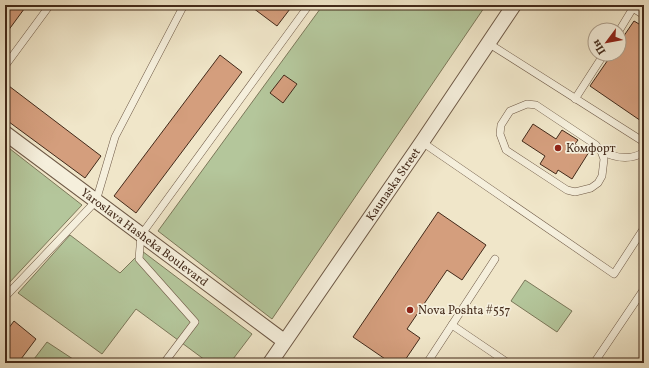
<svg xmlns="http://www.w3.org/2000/svg" width="649" height="368" viewBox="0 0 649 368" font-family="Vollkorn,serif">
  <rect width="100%" height="100%" fill="#f0e6c9"/>
  <filter id="stains"><feTurbulence type="fractalNoise" baseFrequency=".005" numOctaves="4"/><feColorMatrix values="0 0 0 0 .2 0 0 0 0 .09 0 0 0 0 .02 0 0 0 .5 -.17"/></filter>
  <radialGradient id="worn" r=".72"><stop offset=".6" stop-color="#630" stop-opacity="0"/><stop offset="1" stop-color="#630" stop-opacity=".3"/></radialGradient>
  <g fill="#b4c69b" stroke="#7c785a">
    <polygon points="323,5 486,5 272,319 158,231"/>
    <polygon points="5,145 82,205 8,284 5,282"/>
    <polygon points="70,235 120,273 142,251 252,334 230,363 209,363 136,309 102,354 18,293"/>
    <polygon points="525,280 572,311 557,332 511,301"/>
    <polygon points="47,342 79,363 31,363"/>
  </g>
  <g fill="#d49e7d" stroke="#432a1a">
    <polygon points="5,5 27,5 5,35"/>
    <polygon points="249,5 293,5 277,26"/>
    <polygon points="634,21 644,27 644,123 590,86 612,54 619,54 619,43"/>
    <polygon points="220,55 242,72 136,213 114,196"/>
    <polygon points="284,75 297,84 283,103 270,93"/>
    <polygon points="5,83 101,156 85,178 5,119"/>
    <polygon points="533,124 556,139 562,130 578,140 575,144 589,152 572,179 558,170 556,174 540,164 545,156 522,141"/>
    <polygon points="438,212 486,245 462,280 447,270 407,329 420,338 403,363 391,363 353,337"/>
    <polygon points="14,321 36,339 18,363 5,363 5,333"/>
  </g>
  <g fill="none" stroke-linecap="round" stroke-linejoin="round">
    <g stroke="#6e5946" stroke-width="8">
      <g id="service">
        <polyline points="628,5 644,15"/>
        <polyline points="619,31 633,8"/>
        <polyline points="488,43 644,142"/>
        <polyline points="5,66 50,5"/>
        <polyline points="575,99 604,54"/>
        <polygon points="527,104 536,105 596,145 601,151 604,159 602,176 598,183 591,188 575,192 567,190 506,150 500,134 501,125 510,111"/>
        <polyline points="422,142 614,274 644,228"/>
        <path d="M601,151C615,158 630,161 644,152"/>
        <polyline points="5,297 96,201 115,137 184,5"/>
        <polyline points="452,325 508,363"/>
        <polyline points="164,363 195,322 139,259 141,235 309,5"/>
        <polyline points="427,363 495,259"/>
        <polyline points="594,363 644,289"/>
      </g>
    </g>
    <g stroke="#6e5946" stroke-width="16">
      <g id="minor">
        <path id="s1" d="M5,133L284,341"/>
        <path id="s2" d="M270,363L422,142L514,5"/>
      </g>
    </g>
    <use href="#service" stroke="#f5efdc" stroke-width="7"/>
    <use href="#minor" stroke="#f5efdc" stroke-width="14"/>
  </g>
  <g fill="#8f2418" stroke="#f5efdc" stroke-width="1.5">
    <circle cx="558" cy="148" r="4"/>
    <circle cx="410" cy="310" r="4"/>
  </g>
  <g text-anchor="middle" stroke-width="3.5" stroke-linejoin="round" paint-order="stroke">
    <g font-size="12" fill="#432a1a" stroke="#f5efdc" text-anchor="start">
      <text x="566" y="152">Комфорт</text>
      <text x="418" y="314">Nova Poshta #557</text>
    </g>
    <g font-size="12" fill="#432a1a" stroke="#f5efdc">
      <text dy="4" stroke="none"><textPath href="#s2" startOffset="217">Kaunaska Street</textPath></text>
      <text dy="4" stroke="none"><textPath href="#s1" startOffset="174">Yaroslava Hasheka Boulevard</textPath></text>
    </g>
  </g>
  <rect width="649" height="368" fill="none" stroke="#f0e6c9" stroke-width="20"/>
  <rect x="6" y="6" width="637" height="356" fill="none" stroke="#432a1a" stroke-width="2"/>
  <rect x="10" y="10" width="629" height="348" fill="none" stroke="#432a1a"/>
  <g transform="translate(607 42) rotate(238)"><circle r="19" fill="#f5efdc" stroke="#aea08e"/>
  <path d="M0-3L7 15L0 10L-7 15Z" fill="#8f2418"/>
  <text y="-6" font-size="11" font-weight="bold" text-anchor="middle" fill="#432a1a">Пн</text>
  </g>
  <rect width="100%" height="100%" filter="url(#stains)"/>
  <rect width="100%" height="100%" fill="url(#worn)"/>
</svg>
